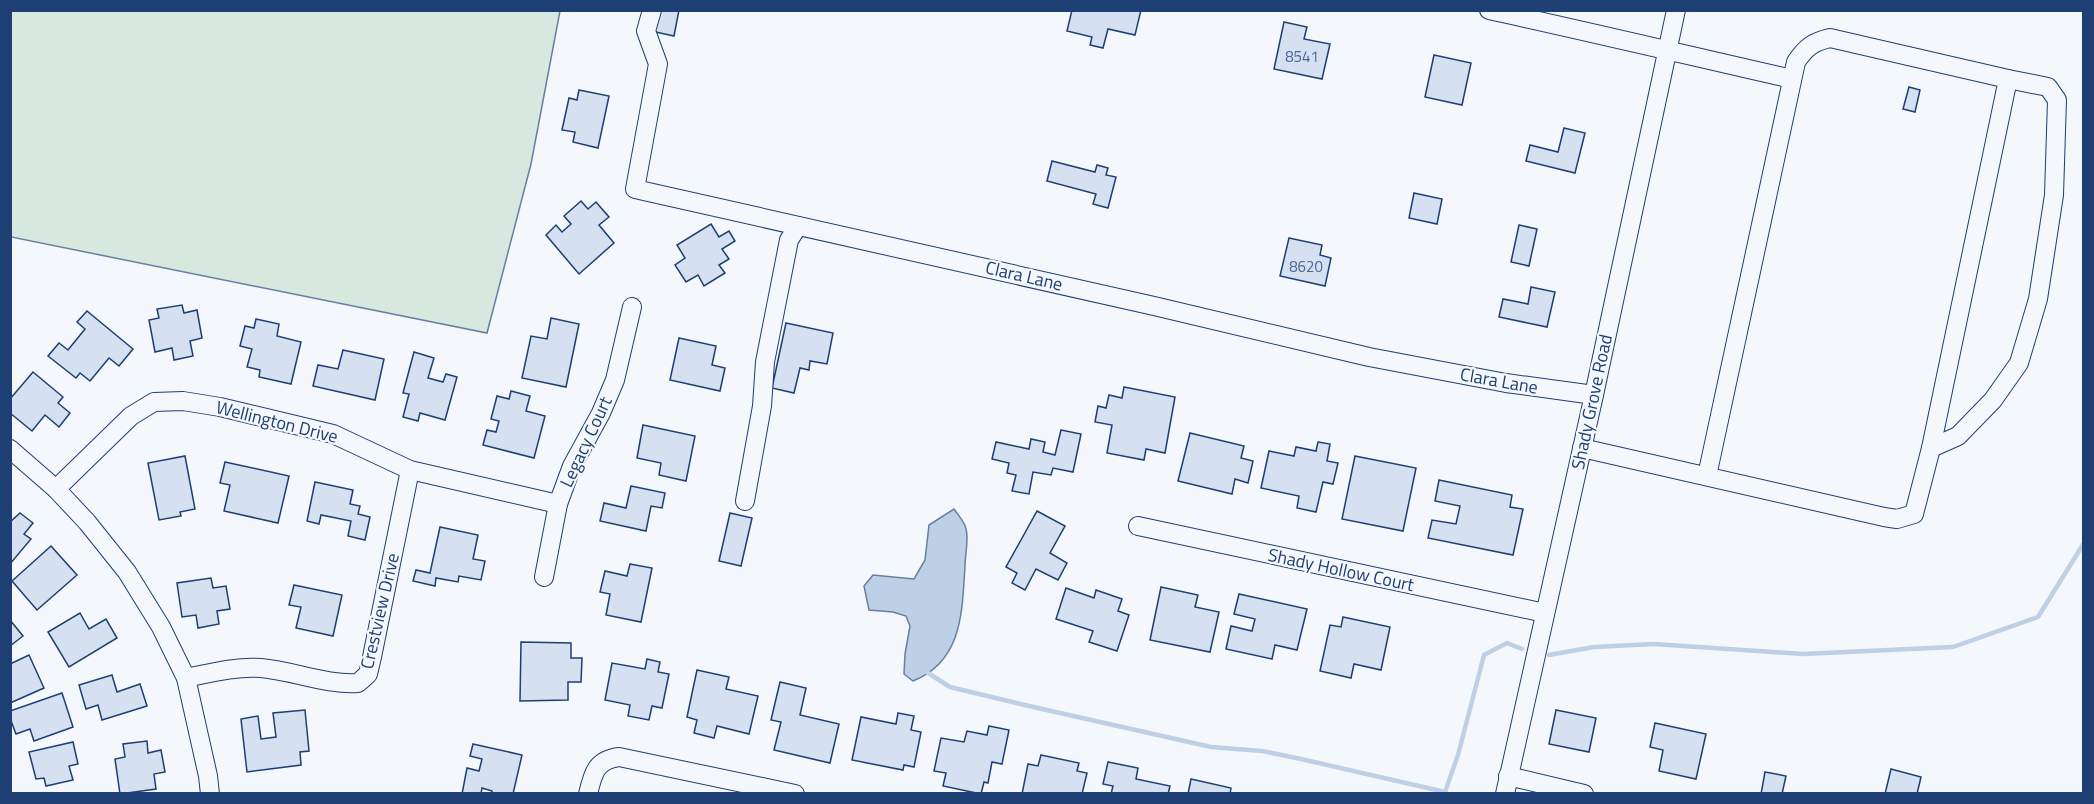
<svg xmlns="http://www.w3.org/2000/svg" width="2094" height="804" viewBox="0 0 2094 804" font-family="'Titillium Web',sans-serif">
  <rect width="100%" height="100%" fill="#f4f7fb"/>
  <polygon fill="#d7e8df" stroke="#687fa3" stroke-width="1.5" points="10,11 560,11 531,164 487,333 11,237"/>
  <path fill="#bed0e5" stroke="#687fa3" stroke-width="1.5" d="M954,509C958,515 965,522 966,529C969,539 965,555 965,566C962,611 963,661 913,681L904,674L905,654L910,626L906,616L893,612L869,610L864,586L873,575L914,579L925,560L929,525Z"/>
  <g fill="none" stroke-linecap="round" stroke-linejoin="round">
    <g stroke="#bed0e5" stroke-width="4.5">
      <polyline points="1549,655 1594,647 1654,644 1803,654 1953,647 2038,617 2084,543"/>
      <polyline points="928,673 950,687 1029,706 1211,747 1262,751 1301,759 1445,792 1458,755 1484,655 1507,643 1522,649"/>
    </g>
  </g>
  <g fill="#d5e0f0" stroke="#1d3f73" stroke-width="1.5">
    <polygon points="655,10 679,10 674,36 651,31"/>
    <polygon points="1072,10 1141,10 1135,35 1108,29 1103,48 1090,45 1092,37 1067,31"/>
    <polygon points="1284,22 1307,27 1304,39 1330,44 1322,79 1274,69"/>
    <polygon points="1434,55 1471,63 1462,105 1425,97"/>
    <polygon points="1909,87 1920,90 1915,112 1903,109"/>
    <polygon points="579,90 609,96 598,148 573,142 575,132 562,130 569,98 577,100"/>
    <polygon points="1564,128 1585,133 1575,173 1526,161 1530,145 1558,152"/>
    <polygon points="1052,161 1095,172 1097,165 1108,168 1106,175 1116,177 1108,208 1093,204 1096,194 1047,181"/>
    <polygon points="1414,193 1442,199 1437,224 1409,218"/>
    <polygon points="581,201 588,209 596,202 609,217 599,225 614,243 579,274 546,235 556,225 562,232 571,224 564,216"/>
    <polygon points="711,224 719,237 729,231 735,241 722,249 729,259 719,265 725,273 704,286 698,275 686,282 675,265 685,258 677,245"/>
    <polygon points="1519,225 1537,229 1529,266 1511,262"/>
    <polygon points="1289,238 1322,245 1320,255 1331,258 1325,286 1280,276"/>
    <polygon points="1531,287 1555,292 1547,327 1499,317 1503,299 1528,304"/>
    <polygon points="182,305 184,313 197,310 202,338 190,341 193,356 174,360 172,348 155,352 149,320 159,318 157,309"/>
    <polygon points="87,311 133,349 119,366 109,358 90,381 80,373 76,378 48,356 59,343 68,350 85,329 77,322"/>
    <polygon points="551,318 579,324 566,387 522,378 531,336 547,339"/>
    <polygon points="256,319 279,324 277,336 301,342 291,384 259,377 260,370 247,367 252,349 240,346 245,326 254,328"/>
    <polygon points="786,323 833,333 827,364 810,361 809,370 800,368 794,393 772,388"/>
    <polygon points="679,338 716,346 712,365 725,368 720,391 670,380"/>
    <polygon points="343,350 384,359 375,400 313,386 318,365 338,369"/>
    <polygon points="414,352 434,358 428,378 443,382 446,374 457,377 445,420 420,413 418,421 403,417 409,394 403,393"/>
    <polygon points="33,372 63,397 58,403 70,413 59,427 45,415 32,431 10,413 10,399"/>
    <polygon points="1124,387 1175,397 1165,453 1146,449 1144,460 1107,453 1112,425 1095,422 1098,406 1106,408 1109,395 1122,398"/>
    <polygon points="511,391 530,396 526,411 545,416 534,458 483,445 487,430 496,432 499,421 491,419 497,396 509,399"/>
    <polygon points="643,425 695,436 686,481 659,475 661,463 637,458"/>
    <polygon points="1061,430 1081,434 1073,472 1053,468 1051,475 1033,472 1029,494 1012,491 1016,475 1007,473 1009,463 992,459 996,442 1029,449 1031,439 1045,442 1043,452 1055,455"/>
    <polygon points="1190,433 1244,446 1241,458 1253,461 1248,483 1235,479 1232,494 1178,481"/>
    <polygon points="1318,442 1330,444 1327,461 1338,463 1333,484 1323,482 1316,512 1297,508 1299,496 1261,488 1269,451 1294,456 1296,447 1316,451"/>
    <polygon points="185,456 195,509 180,512 181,516 159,520 148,463"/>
    <polygon points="1355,456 1416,468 1403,531 1342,519"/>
    <polygon points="225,462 289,476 278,523 224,511 230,485 220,483"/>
    <polygon points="1439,480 1512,495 1510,507 1523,509 1513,555 1428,538 1432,520 1456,524 1460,506 1435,501"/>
    <polygon points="315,482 353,490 350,504 360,506 358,514 370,517 365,540 348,536 351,521 321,515 319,524 307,521"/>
    <polygon points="631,486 665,493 662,508 651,506 646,531 600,521 604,503 626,508"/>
    <polygon points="1037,511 1065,526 1050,553 1067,563 1058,580 1036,569 1025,590 1012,583 1017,573 1006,567"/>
    <polygon points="20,513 33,523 24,534 31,539 10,564 10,522"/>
    <polygon points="730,513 752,518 741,566 719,561"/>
    <polygon points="440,527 478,535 473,559 485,561 481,580 459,576 458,582 436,578 435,586 413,581 416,570 430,573"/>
    <polygon points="51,546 77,575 37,610 12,581"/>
    <polygon points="630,564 652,568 641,622 606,615 610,594 600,592 605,571 627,576"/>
    <polygon points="211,578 213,588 226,586 230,609 217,611 219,624 198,628 196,615 182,617 177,583"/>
    <polygon points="294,585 342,595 333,636 296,628 301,607 289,605"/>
    <polygon points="1161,587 1198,595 1195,607 1219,612 1210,652 1150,640"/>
    <polygon points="1066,588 1094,598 1096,590 1122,599 1118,611 1129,615 1117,651 1089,642 1093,631 1056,619"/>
    <polygon points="1239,594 1307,609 1297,650 1275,645 1272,659 1226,649 1231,626 1252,631 1255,619 1234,614"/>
    <polygon points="80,613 89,629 106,619 117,638 69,667 48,632"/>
    <polygon points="1343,617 1390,627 1381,670 1354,664 1351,678 1320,671 1330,625 1341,627"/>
    <polygon points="10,620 23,636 10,646"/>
    <polygon points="521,642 571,643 571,658 582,658 581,682 568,682 568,700 520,701"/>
    <polygon points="29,655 44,688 10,703 10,664"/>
    <polygon points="647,659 660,662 658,672 669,674 662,708 652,706 649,720 628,716 630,705 605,700 612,663 645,669"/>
    <polygon points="697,670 729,677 726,689 758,696 749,734 717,726 714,738 694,733 697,720 687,717"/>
    <polygon points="112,675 117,692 140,684 147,706 102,720 98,705 86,709 79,685"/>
    <polygon points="780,682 806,688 800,715 839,724 830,763 774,750 781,722 771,720"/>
    <polygon points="62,693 73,727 34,741 30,729 16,734 10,718 10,711"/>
    <polygon points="305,710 309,751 300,752 301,765 247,772 241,719 258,716 261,739 276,737 273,713"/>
    <polygon points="1556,710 1596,718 1589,752 1549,744"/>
    <polygon points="898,713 914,716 911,730 921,732 914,767 904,765 903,770 852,760 861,717 896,724"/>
    <polygon points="1655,723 1706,734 1696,779 1659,771 1663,750 1650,747"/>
    <polygon points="989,726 1009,730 1002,764 992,762 988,783 984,782 981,794 943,786 946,773 934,771 941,738 964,742 967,731 987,735"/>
    <polygon points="147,741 148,753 161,750 165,772 154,774 156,789 120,794 115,759 125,757 123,744"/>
    <polygon points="73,742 78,764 69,766 73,780 46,786 44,778 36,779 29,752"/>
    <polygon points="473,744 522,755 513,794 492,794 492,791 482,788 481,794 462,794 467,768 479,771 482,759 470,756"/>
    <polygon points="1041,755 1079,763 1077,771 1087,773 1082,794 1022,794 1028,764 1038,766"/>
    <polygon points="1108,762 1138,768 1136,779 1170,786 1168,794 1111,794 1113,786 1103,784"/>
    <polygon points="1891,769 1921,777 1917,794 1885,794"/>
    <polygon points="1765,772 1786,776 1782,794 1761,794"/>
    <polygon points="1191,779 1231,788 1230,794 1188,794"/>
  </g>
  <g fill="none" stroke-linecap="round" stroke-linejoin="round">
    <g stroke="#1d3f73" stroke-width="20">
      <g id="minor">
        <polyline points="652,10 646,31 658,64 635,189 1154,306 1369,357 1506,383 1594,395"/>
        <path d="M1489,10C1590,32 1691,56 1792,79"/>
        <path d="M1582,448L1884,517L1897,519L1914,514L1931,448L2008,79L1830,38C1813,42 1806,47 1796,62L1707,476"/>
        <polyline points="1931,448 1958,436 1993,400 2019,363 2038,299 2054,195 2057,100 2048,87 2008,79"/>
        <polyline points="10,449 56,489 87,522 127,572 161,627 186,678 208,776 210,794"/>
        <polyline points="56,489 131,416 154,402 183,401 220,407 333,434 410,470 558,504"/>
        <polyline points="745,501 762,406 765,362 789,240 798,226"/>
        <polyline points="1138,526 1545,613"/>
        <polyline points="544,577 558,504 572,466 601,413 615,380 632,307"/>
        <path d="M186,678C210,673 237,666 261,668C294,671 326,685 358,683L368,674L372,657L410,470"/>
        <polyline points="1508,776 1584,794"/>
        <path d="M588,794C593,773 596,760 619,757L795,794"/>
        <polyline points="1505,794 1594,395 1676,10"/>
      </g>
    </g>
    <use href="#minor" stroke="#f4f7fb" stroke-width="18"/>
  </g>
  <g text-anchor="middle" stroke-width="4.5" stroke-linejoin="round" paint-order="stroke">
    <g font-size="15" fill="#4b6792">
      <text x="1302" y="62">8541</text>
      <text x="1306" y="272">8620</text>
    </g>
    <g font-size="18" fill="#1d3f73" stroke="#f4f7fb">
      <text transform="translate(1024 276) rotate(13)" y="6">Clara Lane</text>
      <text transform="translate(1499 381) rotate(10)" y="6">Clara Lane</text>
      <text transform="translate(1592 402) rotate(-78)" y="6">Shady Grove Road</text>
      <text transform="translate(277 422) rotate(14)" y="6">Wellington Drive</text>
      <text transform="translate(586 442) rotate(-65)" y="6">Legacy Court</text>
      <text transform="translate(1341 570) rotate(12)" y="6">Shady Hollow Court</text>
      <text transform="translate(380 611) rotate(-77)" y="6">Crestview Drive</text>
    </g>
  </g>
  <rect width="2094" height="804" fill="none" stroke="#1d3f73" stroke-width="24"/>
</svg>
